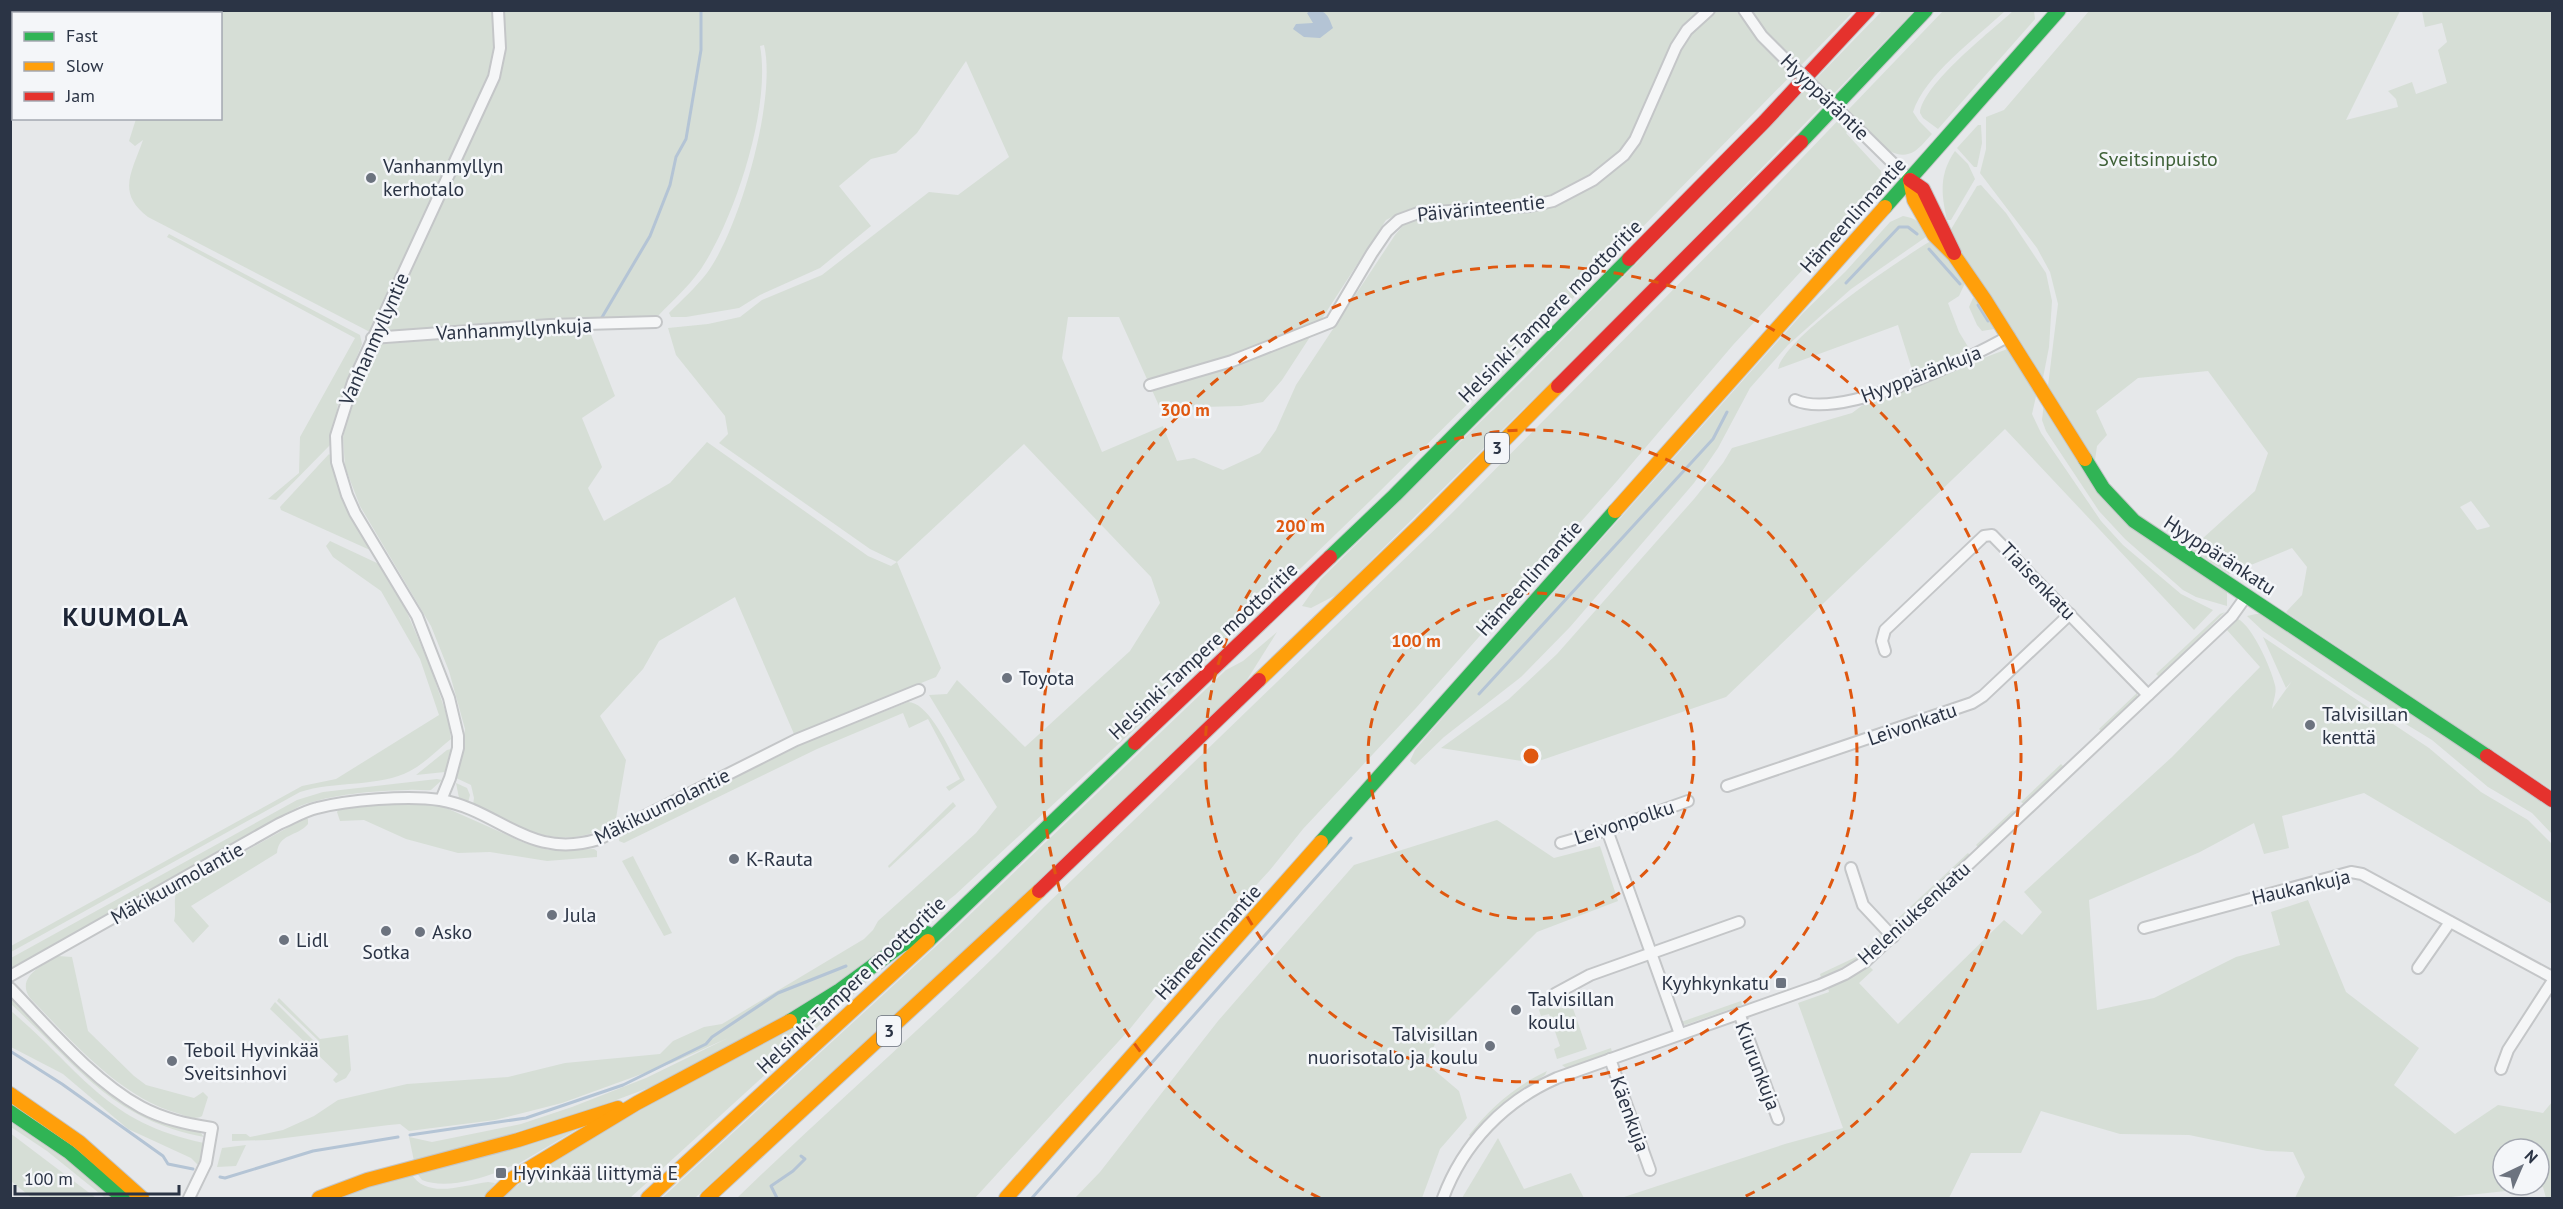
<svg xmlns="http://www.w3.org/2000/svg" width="2563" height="1209" viewBox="0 0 2563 1209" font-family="'PT Sans',sans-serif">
  <rect width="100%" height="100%" fill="#e6e8ea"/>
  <g fill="#d6ded6" fill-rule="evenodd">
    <path d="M95,10L1702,11L1684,29L1644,118L1611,162L1568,187L1546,197L1414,209L1404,211L1386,220L1282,380L1263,402L1241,406L1202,407L1165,419L1119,317H1068L1062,358L1102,452L1163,426L1177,461L1194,458L1223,470L1260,453L1276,430L1296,385L1395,235L1407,221L1431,216L1537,209L1585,190L1644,131L1689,33L1716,11H1736L1756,37L1787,68L1793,59L1765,31L1751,11H1854L1533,339L1371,500L1138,726L955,895L875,958L800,1009L651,1087L576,1115L414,1161L409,1137L432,1142L521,1124L572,1107L646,1078L728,1038L672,1063L562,1103L495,1120L409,1131L400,1124L389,1125L269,1140L232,1141V1134H246L250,1137L283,1130L314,1116L338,1100L407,1084L508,1077L565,1063L660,1054L673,1041L704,1027L722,1024L864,939L873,930L878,921L976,833L997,807L929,695L947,694L957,680L1025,747L1130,651L1160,603L1151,577L1024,444L897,562L941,668L936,677L794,734L735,597L659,641L643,669L600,716L626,760L615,824C557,853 527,830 473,805L474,798L471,785L456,778L465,729L449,671L431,626L360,506L345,467L343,438L350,401L375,348L381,344L588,327L615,396L582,418L602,467L588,488L604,521L670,483L707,442L868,556L891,566L897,562L870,549L719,443L728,434L725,416L676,355L668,328L708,324L740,317L762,300L822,275L929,192L958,195L1009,157L966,61L917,133L896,153L871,159L839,186L871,226L820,268L760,295L739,308L686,317H671L669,313C682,300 696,287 707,273C740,228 777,98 764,45L760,46C771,106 737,210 706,261C694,282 674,299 658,316L387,334L368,331L148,217C116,193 132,172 143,140L135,146L129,141L136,119L220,118V14H93Z"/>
    <polygon points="21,11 70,11 66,13 18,14"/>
    <polygon points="1882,11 1914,11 1663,270 1336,595 1311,608 1302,606 1321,579 1531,372"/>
    <path d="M1943,11H2005C1977,37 1924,76 1913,112L1919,121L1932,134C1927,139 1921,147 1915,151C1893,165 1873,136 1859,122L1846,133L1881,171V185L1733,345L1617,481L1416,708L1303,829L1270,870L1171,978L1129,1030L975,1198H737C838,1100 946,1008 1044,907L1453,512L1751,211Z"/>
    <path d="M2013,11H2034L2035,19L1938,129L1923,118L1920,113C1922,85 1991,31 2013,11Z"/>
    <path d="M2089,11H2400L2346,120L2398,107L2396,99L2388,91L2412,82L2416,94L2447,83L2438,50L2447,42L2442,23L2425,27L2422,11H2552V790L2286,612L2302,595L2307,567L2292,548L2229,574L2191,549L2255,491L2268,453L2208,371L2138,378L2096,411L2107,435L2097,446L2095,460H2090L2048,386L2058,304L2050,272L2037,248L1980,173L1986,149V117L2004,110ZM2471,501L2490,526L2489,527L2477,530L2460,507Z"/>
    <polygon points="1978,125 1981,125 1982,143 1977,167 1974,167 1957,148"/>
    <path d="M1955,151L1968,164L1975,179L1951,220H1947C1941,194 1939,174 1955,151Z"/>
    <polygon points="1981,185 2006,213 2046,273 2052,301 2049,347 2043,378 1965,261 1950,231 1977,186"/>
    <path d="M1903,216C1916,218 1920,223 1928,232L1926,237L1851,289L1788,345L1750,388L1718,448L1694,483L1570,627L1521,677L1444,737L1415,765L1410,761L1415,750L1452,707L1803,313L1846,271L1890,222Z"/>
    <polygon points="169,234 360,335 362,344 338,404 332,443 276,500 268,499 299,473 300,437 355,338 167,237"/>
    <path d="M1934,239L1965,283L1959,296L1948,303L1959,332L1970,350L1964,357L1914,376L1898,325L1778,369C1785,336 1902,258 1934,239Z"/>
    <polygon points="1973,298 1976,299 1995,325 1994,329 1982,331 1977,325 1969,307"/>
    <polygon points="2010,348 2037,392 2032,414 2041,433 2101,521 2123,545 2181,594 2213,610 2194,630 2005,429 1726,697 1533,763 1441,748 1509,699 1557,654 1694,499 1723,463 1732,448 1852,413 1867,402"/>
    <polygon points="2044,403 2134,529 2227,589 2227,606 2196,597 2183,590 2125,539 2099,511 2046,431 2042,420"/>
    <polygon points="329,454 332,457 338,485 345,502 370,550 281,510 280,507"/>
    <path d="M330,541L379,564L402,601L430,666L448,719L451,739C438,749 424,764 410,771C381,787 333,781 300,792L11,952V946L302,786L336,779L439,715L420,659L381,591L333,557L326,546Z"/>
    <polygon points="2225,612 2159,677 2156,674 2220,614"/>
    <polygon points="2256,614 2263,614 2552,807 2552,834 2532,813 2488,787 2432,740 2355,693 2263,631 2247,616"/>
    <path d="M2238,619C2253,627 2271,668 2275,685C2277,692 2273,702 2272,709L2292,681L2286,688L2263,637L2429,748L2481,792L2528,820L2552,844V904L2364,793L2282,816L2289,848L2264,854L2254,823L2200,852L2089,900L2097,1010L2154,998L2236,957L2280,945L2271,912L2308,900L2346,992L2419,1048L2394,1085L2455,1134L2498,1105L2543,1113L2552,1102V1198H2546L2543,1187L2442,1198H2295L2305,1177L2293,1152L2267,1151L2189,1135L2120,1134L2041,1111L2021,1153H1971L1949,1198H1621L1785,1144L1843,1128L1798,1003L1829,992L1828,988L1869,966L1873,970L1859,983L1898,1024L2004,920L2022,935L2042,912L2024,892L2172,757L2260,667L2227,630ZM2503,1149H2539V1185H2503Z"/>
    <polygon points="1277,632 1245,683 973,943 695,1198 662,1198 958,926 1226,670 1243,661"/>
    <polygon points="2137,693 2137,697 2101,731 2099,729"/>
    <path d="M908,702C931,702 955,761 965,780L949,791L946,787L960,779L928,719L909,728L903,713L817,749L624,843L619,841L620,835L802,744Z"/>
    <polygon points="451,749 445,772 416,775 447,750"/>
    <polygon points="2061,764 2064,767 2024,804 2021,802"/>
    <path d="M437,779L442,780L431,790C423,791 416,789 408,790C373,791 332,794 300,806L11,969V958L297,800L323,792Z"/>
    <polygon points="456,783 467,788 470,795 468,803 459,798"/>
    <polygon points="408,802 444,807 525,843 549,850 594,849 597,851 597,857 547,861 490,852 458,853 406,839 364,820 340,821 337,812 339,809"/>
    <polygon points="953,802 956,806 889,868 888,866"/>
    <polygon points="2013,810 2016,812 1978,847 1976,845"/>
    <path d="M303,819H308V824C297,837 279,833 277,853L191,906L209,926L193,943L174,921C177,910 172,898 178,889Z"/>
    <polygon points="1497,820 1554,858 1600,846 1618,901 1537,932 1444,1025 1426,1063 1459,1091 1467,1118 1440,1149 1422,1198 1075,1198 1100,1172 1218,1021 1354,865"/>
    <polygon points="1968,853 1970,855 1897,925 1891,925"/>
    <polygon points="633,856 637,864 672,933 664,936 622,861"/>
    <polygon points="1880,935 1882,939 1857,960 1821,978 1820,974 1856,957"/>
    <path d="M58,956L72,957L88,1031L134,1076L146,1085L194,1098L203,1092L208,1097L202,1116C195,1120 188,1117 180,1114C120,1098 72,1041 30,998C15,977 44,964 58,956Z"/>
    <polygon points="867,978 870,979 630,1198 500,1198 545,1166"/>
    <polygon points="1567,991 1587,1049 1557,1059 1554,1049 1560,1046 1549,1014 1541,1016 1539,1010 1547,1001 1552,1009 1563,1008"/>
    <path d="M10,997L145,1114L176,1126L200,1132L204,1137C110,1119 76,1064 11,1004Z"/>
    <polygon points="279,998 320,1039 348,1035 351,1070 346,1078 336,1083 333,1080 338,1074 270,1009 275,1002 317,1044 320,1042 277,1001"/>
    <polygon points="1741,1001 1742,1005 1685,1025 1681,1022"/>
    <path d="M11,1011C82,1071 104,1122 204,1143L199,1166L191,1158L128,1129L63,1074L11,1047Z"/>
    <polygon points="1611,1048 1612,1052 1566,1068 1562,1065"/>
    <path d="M1547,1071L1545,1075L1506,1101L1471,1137L1469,1135C1490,1108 1515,1086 1547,1071Z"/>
    <polygon points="10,1119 43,1139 115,1198 104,1197 47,1151 11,1127"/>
    <path d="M586,1124L518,1164L503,1169L502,1167L497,1169L498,1172C476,1180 444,1189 422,1180L416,1172Z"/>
    <polygon points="10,1133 96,1198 32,1198 11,1181"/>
    <polygon points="1498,1138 1524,1189 1571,1173 1584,1198 1462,1198"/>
    <polygon points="246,1145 236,1166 217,1167 222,1148"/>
    <path d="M411,1173C426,1200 463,1185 488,1182L495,1183L483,1198H332Z"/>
  </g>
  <path fill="#b4c4d5" d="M1312,10C1326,10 1328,15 1333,28L1320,38L1304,37L1293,29L1296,24L1313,23L1307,13Z"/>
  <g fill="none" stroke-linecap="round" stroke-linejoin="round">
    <g stroke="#b4c4d5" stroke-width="3">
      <polyline points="1929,249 1960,284"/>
      <polyline points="1846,283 1899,227 1908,227 1917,234"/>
      <polyline points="1978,305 1988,321"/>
      <polyline points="601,319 650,236 670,185 676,157 686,139 701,50 701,10"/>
      <polyline points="1479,694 1713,439 1727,412"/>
      <polyline points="10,1051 62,1084 163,1156 168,1164 193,1169"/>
      <polyline points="410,1135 526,1118 623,1085 706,1044 712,1037 778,993 846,966"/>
      <polyline points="220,1177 225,1178 313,1151 398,1137"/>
      <polyline points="777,1198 771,1186 793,1171 805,1159 801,1156"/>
      <polyline points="1032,1198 1351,838"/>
    </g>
    <g stroke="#c4c6c8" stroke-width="14">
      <g id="street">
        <polyline points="1744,10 1762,36 1787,61"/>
        <polyline points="1855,126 1910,180"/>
        <polyline points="372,338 550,325 656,322"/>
        <polyline points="1150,385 1232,361 1331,322 1372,253 1387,231 1399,220 1418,213 1530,206 1553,201 1593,180 1624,155 1635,140 1676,47 1687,30 1709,10"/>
        <path d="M1795,400C1840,421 1967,360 2009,336"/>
        <polyline points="1885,651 1882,641 1885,630 1984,536 1992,535 2148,695"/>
        <polyline points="1727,786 1972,703 1983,696 2070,614"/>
        <polyline points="441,800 450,778 458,748 458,736 449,698 417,616 355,513 347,495 337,462 336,436 353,382 494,77 500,48 498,10"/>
        <polyline points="1607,830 1680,1034"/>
        <polyline points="1561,843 1607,830 1688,801"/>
        <polyline points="1851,868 1863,905 1893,937"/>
        <polyline points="2144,928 2351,872 2362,874 2552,977"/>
        <polyline points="2418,968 2450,922"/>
        <path d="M10,976L279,824C291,819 304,811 317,808C348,800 408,795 440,800C500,810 529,861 599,839L796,740L919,690"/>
        <path d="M10,988C49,1028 92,1080 141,1107C163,1119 187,1124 212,1128L206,1163L189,1198"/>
        <polyline points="1555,994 1590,975 1739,922"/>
        <polyline points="1739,1013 1778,1119"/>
        <polyline points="1610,1059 1650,1170"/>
        <polyline points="2501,1069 2508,1050 2552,982"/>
        <path d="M1443,1198C1463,1144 1504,1101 1557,1078L1820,985L1845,974L1866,961L2232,616L2247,595"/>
      </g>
    </g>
    <g stroke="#c4c6c8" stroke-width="16">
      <g id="fast">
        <polyline points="1801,142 1926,10"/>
        <polyline points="1885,207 2059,10"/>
        <polyline points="2085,459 2103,488 2134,521 2487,756"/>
        <polyline points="1330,557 1395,495 1629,259"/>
        <polyline points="1321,842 1615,511"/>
        <polyline points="928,941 1135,743"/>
        <polyline points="790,1021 840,990 900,946 927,933"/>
        <polyline points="10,1112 69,1152 123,1198"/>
      </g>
    </g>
    <g stroke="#c4c6c8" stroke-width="16">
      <g id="slow">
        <polyline points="1910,180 1914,200 1934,235 1954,255 1985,300 2085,459"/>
        <polyline points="1615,511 1885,207"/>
        <polyline points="1259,680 1421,524 1558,386"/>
        <polyline points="10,1094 79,1142 142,1198"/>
        <polyline points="319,1198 367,1180 518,1140 618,1108"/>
        <polyline points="492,1198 513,1178 637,1103 790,1021"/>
        <polyline points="648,1198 928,941"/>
        <polyline points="707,1198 1039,891"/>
        <polyline points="1006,1198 1321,842"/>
      </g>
    </g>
    <g stroke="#c4c6c8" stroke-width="16">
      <g id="jam">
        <polyline points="1910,180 1923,189 1954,253"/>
        <polyline points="1629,259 1765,121 1868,10"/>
        <polyline points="1558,386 1801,142"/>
        <polyline points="1135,743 1330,557"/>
        <polyline points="2487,756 2552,800"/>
        <polyline points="1039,891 1259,680"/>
      </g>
    </g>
    <use href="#street" stroke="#f5f6f7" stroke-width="10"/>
    <use href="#fast" stroke="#30b455" stroke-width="14"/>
    <use href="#slow" stroke="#ff9f0a" stroke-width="14"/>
    <use href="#jam" stroke="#e5322d" stroke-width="14"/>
    <g stroke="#c4c6c8" stroke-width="14" stroke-linecap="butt">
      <polyline id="street-bridge" points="1787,61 1855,126"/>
    </g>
    <use href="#street-bridge" stroke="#f5f6f7" stroke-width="10"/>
  </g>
  <g fill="none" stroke="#df570f" stroke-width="3" stroke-dasharray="10 8">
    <circle cx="1531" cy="756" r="163"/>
    <circle cx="1531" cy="756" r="326"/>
    <path d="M1320 1198A490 490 0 1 1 1742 1198"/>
  </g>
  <g fill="#6c737f" stroke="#f4f6f9" stroke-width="2">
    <circle cx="371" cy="178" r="6"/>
    <circle cx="1007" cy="678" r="6"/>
    <circle cx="2310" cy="725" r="6"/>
    <circle cx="734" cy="859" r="6"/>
    <circle cx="552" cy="915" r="6"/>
    <circle cx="386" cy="931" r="6"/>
    <circle cx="420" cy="932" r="6"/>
    <circle cx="284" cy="940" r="6"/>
    <rect x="1775" y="977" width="12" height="12" rx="3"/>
    <circle cx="1516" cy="1010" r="6"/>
    <circle cx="1490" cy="1046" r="6"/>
    <circle cx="172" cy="1061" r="6"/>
    <rect x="495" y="1167" width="12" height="12" rx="3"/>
  </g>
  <g text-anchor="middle" stroke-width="5" stroke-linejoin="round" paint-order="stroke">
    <g fill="#f4f6f9" stroke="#676e7b" stroke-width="1.5">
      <rect x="1485" y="433" width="24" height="30" rx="4.5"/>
      <rect x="877" y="1016" width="24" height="30" rx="4.5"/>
    </g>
    <g font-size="18" font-weight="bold" fill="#2b3445">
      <text x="1497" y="454">3</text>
      <text x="889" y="1037">3</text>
    </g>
    <g font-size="20" fill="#2b3445" stroke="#f4f6f9">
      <text transform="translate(1825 97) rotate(44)" y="7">Hyyppäräntie</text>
      <text transform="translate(1481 208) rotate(-6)" y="7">Päivärinteentie</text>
      <text transform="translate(1853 215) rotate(-48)" y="7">Hämeenlinnantie</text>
      <text transform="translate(1550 311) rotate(-45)" y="7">Helsinki-Tampere moottoritie</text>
      <text transform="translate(514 329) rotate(-3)" y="7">Vanhanmyllynkuja</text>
      <text transform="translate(374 339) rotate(-66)" y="7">Vanhanmyllyntie</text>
      <text transform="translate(1921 374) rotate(-21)" y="7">Hyyppäränkuja</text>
      <text transform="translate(2220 555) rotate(33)" y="7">Hyyppäränkatu</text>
      <text transform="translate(1529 578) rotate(-48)" y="7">Hämeenlinnantie</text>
      <text transform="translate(2038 581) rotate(46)" y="7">Tiaisenkatu</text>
      <text transform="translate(1203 651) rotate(-43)" y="7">Helsinki-Tampere moottoritie</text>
      <text transform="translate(1912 724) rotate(-19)" y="7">Leivonkatu</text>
      <text transform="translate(662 806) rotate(-26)" y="7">Mäkikuumolantie</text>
      <text transform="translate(1624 822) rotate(-18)" y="7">Leivonpolku</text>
      <text transform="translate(177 883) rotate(-29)" y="7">Mäkikuumolantie</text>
      <text transform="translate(2301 887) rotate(-13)" y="7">Haukankuja</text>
      <text transform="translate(1914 913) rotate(-42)" y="7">Heleniuksenkatu</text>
      <text transform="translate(1208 942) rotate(-48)" y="7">Hämeenlinnantie</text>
      <text transform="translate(851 985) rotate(-43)" y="7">Helsinki-Tampere moottoritie</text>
      <text transform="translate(1758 1066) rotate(69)" y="7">Kiurunkuja</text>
      <text transform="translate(1630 1114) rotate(70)" y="7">Käenkuja</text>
    </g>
    <g font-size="20" fill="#3f6138" stroke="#f4f6f9">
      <text x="2158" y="166">Sveitsinpuisto</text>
    </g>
    <g font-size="20" fill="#2b3445" stroke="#f4f6f9" text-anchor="start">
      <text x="383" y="173">Vanhanmyllyn<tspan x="383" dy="23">kerhotalo</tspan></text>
      <text x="1019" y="685">Toyota</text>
      <text x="2322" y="721">Talvisillan<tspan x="2322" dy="23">kenttä</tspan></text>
      <text x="746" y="866">K-Rauta</text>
      <text x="564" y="922">Jula</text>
      <text x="432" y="939">Asko</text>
      <text x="296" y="947">Lidl</text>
      <text x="386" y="959" text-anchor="middle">Sotka</text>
      <text x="1769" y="990" text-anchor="end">Kyyhkynkatu</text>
      <text x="1528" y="1006">Talvisillan<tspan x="1528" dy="23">koulu</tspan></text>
      <text x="1478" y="1041" text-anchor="end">Talvisillan<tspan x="1478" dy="23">nuorisotalo ja koulu</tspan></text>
      <text x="184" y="1057">Teboil Hyvinkää<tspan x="184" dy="23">Sveitsinhovi</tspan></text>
      <text x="513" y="1180">Hyvinkää liittymä E</text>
    </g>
    <g font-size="26" font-weight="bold" letter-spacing="1.5" fill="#1d2536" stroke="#f4f6f9">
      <text x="126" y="626">KUUMOLA</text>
    </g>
  </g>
  <circle cx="1531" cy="756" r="9" fill="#df570f" stroke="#f4f6f9" stroke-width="3"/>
  <g font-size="18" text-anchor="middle" font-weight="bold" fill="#df570f" stroke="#f4f6f9" stroke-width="5" stroke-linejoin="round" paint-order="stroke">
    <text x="1185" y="416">300 m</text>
    <text x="1300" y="532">200 m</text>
    <text x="1416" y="647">100 m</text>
  </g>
  <rect width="2563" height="1209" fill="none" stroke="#2b3445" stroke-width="24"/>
  <rect x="12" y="12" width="210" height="108" fill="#f4f6f9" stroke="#a4a8b1" stroke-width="1.5"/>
  <rect x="24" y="32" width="30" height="9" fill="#30b455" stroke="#a4a8b1" stroke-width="1.5"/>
  <text x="66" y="42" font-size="18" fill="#2b3445">Fast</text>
  <rect x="24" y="62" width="30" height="9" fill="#ff9f0a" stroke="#a4a8b1" stroke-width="1.5"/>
  <text x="66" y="72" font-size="18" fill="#2b3445">Slow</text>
  <rect x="24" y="92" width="30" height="9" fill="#e5322d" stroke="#a4a8b1" stroke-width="1.5"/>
  <text x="66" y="102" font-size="18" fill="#2b3445">Jam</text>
  <g transform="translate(2521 1167) rotate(44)"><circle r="28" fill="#f4f6f9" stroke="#a4a8b1" stroke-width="1.5"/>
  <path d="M0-4.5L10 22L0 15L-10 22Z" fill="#6c737f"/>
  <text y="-9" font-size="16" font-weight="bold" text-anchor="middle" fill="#2b3445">N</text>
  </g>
  <path d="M15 1185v9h164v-9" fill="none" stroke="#2b3445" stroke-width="3"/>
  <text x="24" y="1185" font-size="18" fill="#2b3445" stroke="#f4f6f9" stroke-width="4.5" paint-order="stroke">100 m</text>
</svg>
